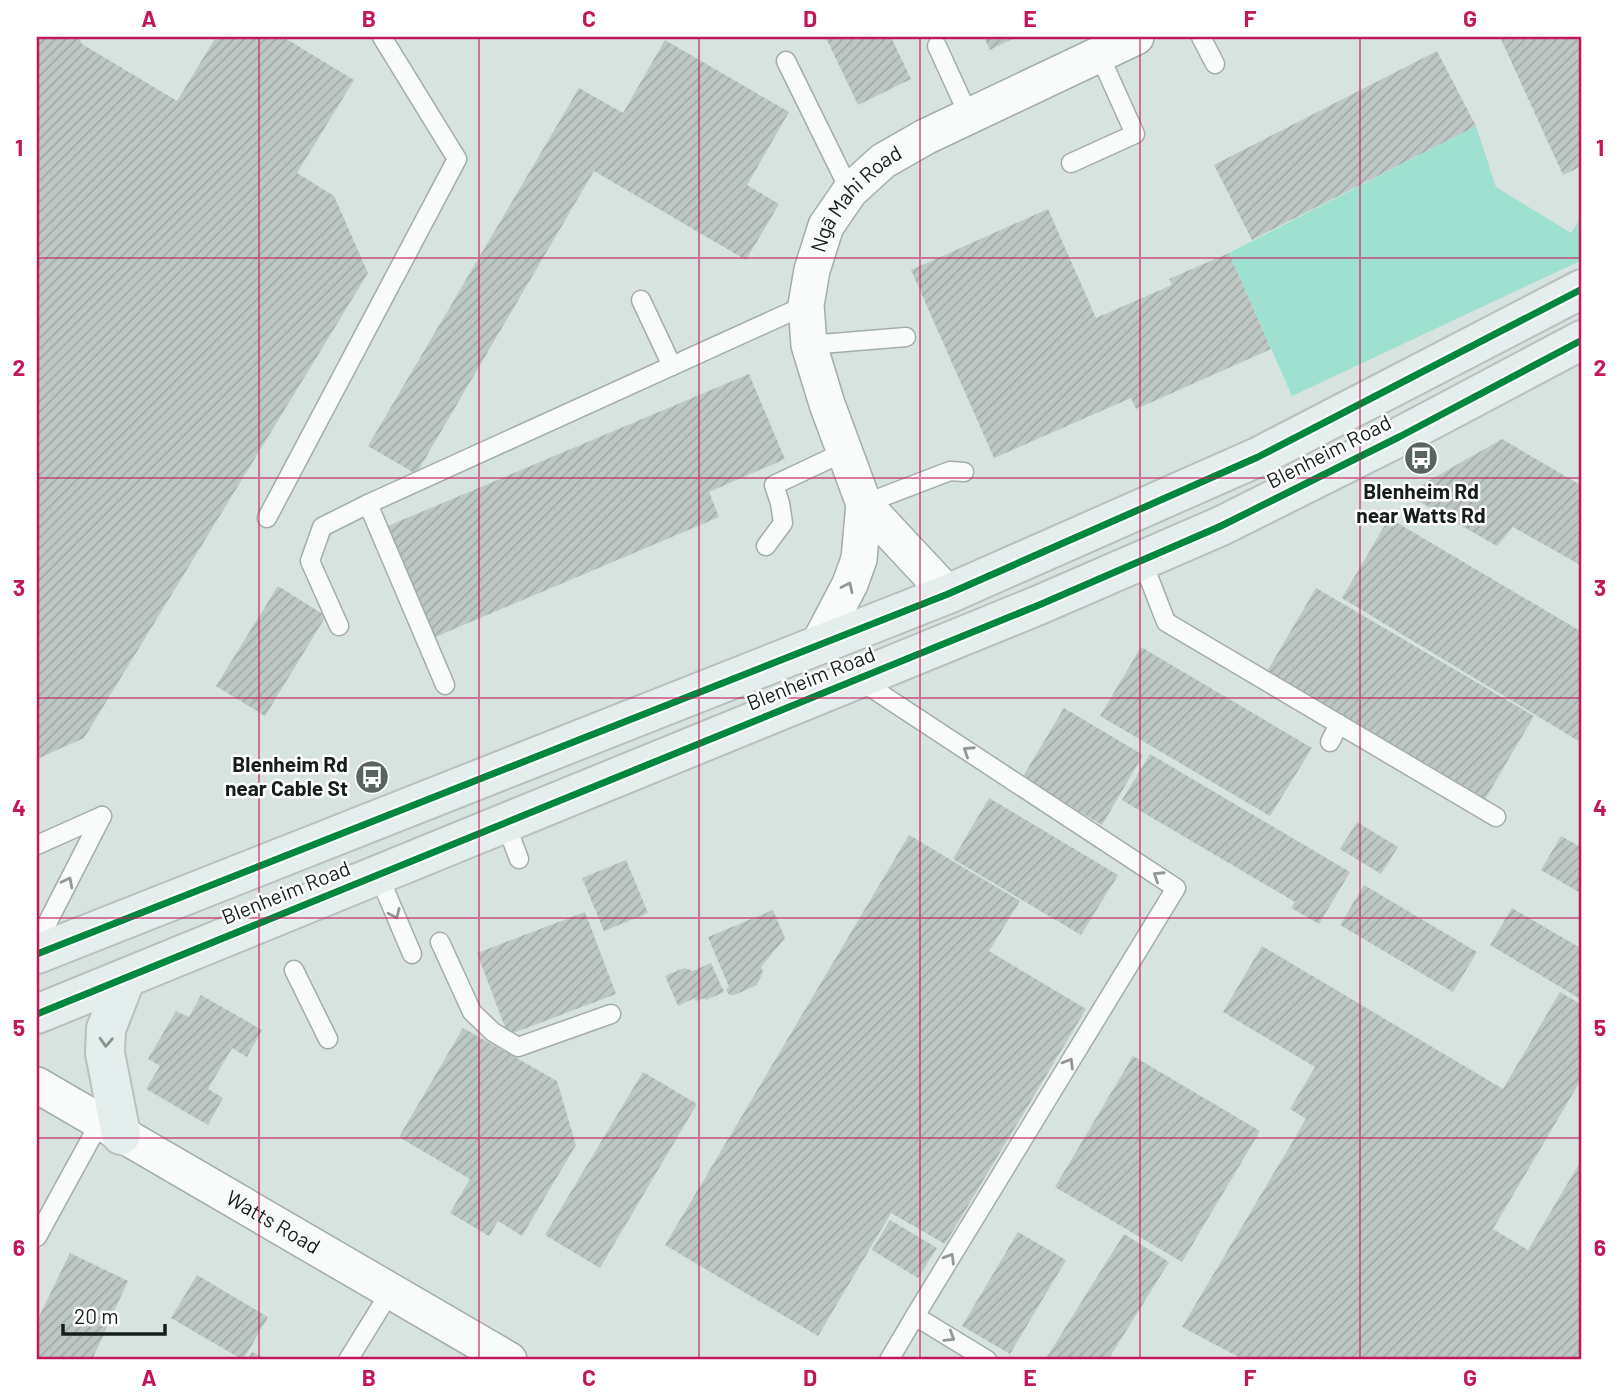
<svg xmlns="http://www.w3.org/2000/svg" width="1619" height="1397" viewBox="0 0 1619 1397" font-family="Barlow,sans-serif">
  <defs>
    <pattern id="building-hatch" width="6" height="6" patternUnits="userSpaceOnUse" patternTransform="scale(1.75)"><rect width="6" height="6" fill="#bdc8c4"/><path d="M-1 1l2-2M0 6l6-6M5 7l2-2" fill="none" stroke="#a2aba8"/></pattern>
  </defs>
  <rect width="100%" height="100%" fill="#d6e3df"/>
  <polygon fill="#9ee1d0" points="1476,126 1496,187 1571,233 1582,217 1582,260 1292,396 1229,253"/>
  <g fill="url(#building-hatch)">
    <polygon points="37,37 79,37 82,44 177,101 216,37 283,37 354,80 297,173 334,196 368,273 84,738 37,759"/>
    <polygon points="822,37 891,37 911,79 858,105 827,40"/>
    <polygon points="984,37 1016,37 990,50"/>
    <polygon points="1500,37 1582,37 1582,166 1563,175"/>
    <polygon points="665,40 789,112 747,185 779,204 746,260 594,171 416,474 368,446 579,88 623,113"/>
    <polygon points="1437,51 1476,126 1252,240 1214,165"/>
    <polygon points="1048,209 1096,318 1172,285 1169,279 1229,253 1271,349 1136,409 1131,398 994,458 911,270"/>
    <polygon points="749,374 785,459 709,492 719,517 428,640 381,529"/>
    <polygon points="1502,439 1582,486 1582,566 1513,527 1497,546 1406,494"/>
    <polygon points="1389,518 1582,632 1582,743 1342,598"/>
    <polygon points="278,586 326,616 265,716 216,686"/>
    <polygon points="1316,588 1534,716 1484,801 1266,673"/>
    <polygon points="1141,647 1312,748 1270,816 1100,716"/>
    <polygon points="1064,708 1143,755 1102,825 1022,778"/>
    <polygon points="1150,754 1350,872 1319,924 1291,908 1295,902 1122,800"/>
    <polygon points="989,798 1118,875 1081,935 953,859"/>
    <polygon points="1357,822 1398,847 1381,874 1340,849"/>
    <polygon points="909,835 1020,901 989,951 1086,1009 945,1244 891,1213 818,1336 665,1245"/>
    <polygon points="1561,836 1582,848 1582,894 1541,870"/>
    <polygon points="626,860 648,913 604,931 582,878"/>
    <polygon points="1364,885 1477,952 1453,992 1340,925"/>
    <polygon points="1512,908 1582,949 1582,1000 1490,945"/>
    <polygon points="773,910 785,938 761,967 763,972 757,985 732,996 731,994 729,995 726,989 729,987 708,937"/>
    <polygon points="585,912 616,994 508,1035 477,953"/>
    <polygon points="1262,946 1503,1089 1560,992 1582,1005 1582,1078 1493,1229 1528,1250 1582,1159 1582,1360 1244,1360 1182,1327 1306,1119 1290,1109 1315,1067 1223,1012"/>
    <polygon points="711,963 724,992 706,1000 705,998 696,1001 695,998 678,1006 665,976 684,968 693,971"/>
    <polygon points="201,995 262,1030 247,1057 232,1048 208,1089 223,1098 208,1125 146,1089 160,1066 148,1059 176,1011 189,1017"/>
    <polygon points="463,1028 557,1081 576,1145 522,1236 498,1221 489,1236 450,1213 470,1179 399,1137"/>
    <polygon points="1133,1056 1260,1131 1182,1262 1055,1187"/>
    <polygon points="643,1072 697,1104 600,1268 545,1235"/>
    <polygon points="890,1220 937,1248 918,1278 872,1250"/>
    <polygon points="1018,1232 1066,1260 1010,1354 962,1326"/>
    <polygon points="1124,1234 1169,1262 1108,1360 1045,1360"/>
    <polygon points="70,1253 128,1281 92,1360 37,1360 37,1321"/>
    <polygon points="197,1275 268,1317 243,1360 171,1318"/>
    <polygon points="252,1352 267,1360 247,1360"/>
  </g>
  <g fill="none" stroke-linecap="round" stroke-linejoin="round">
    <g stroke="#a3adaa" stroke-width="21">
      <g id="service">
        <polyline points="1201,37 1215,64"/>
        <polyline points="937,46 969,116"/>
        <polyline points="786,61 850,191"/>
        <polyline points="1071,163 1135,134 1099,54"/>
        <polyline points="641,300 672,366"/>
        <polyline points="809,345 906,337"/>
        <polyline points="368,504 806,305"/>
        <polyline points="864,504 950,471 964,472"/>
        <polyline points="267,518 457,159 382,37"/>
        <polyline points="766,546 783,523 780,503 774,485 844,452"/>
        <polyline points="1142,560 1166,622 1496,817"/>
        <polyline points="339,626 310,561 322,527 368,504 445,685"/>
        <polyline points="858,679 1176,888 915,1316"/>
        <polyline points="1330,742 1339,724"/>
        <polyline points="505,822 519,859"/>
        <polyline points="37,845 102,816"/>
        <polyline points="378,874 412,954"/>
        <polyline points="440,942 472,1012 493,1032 518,1047 611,1014"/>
        <polyline points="37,943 102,816"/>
        <polyline points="294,970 328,1039"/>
        <polyline points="37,1237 100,1122"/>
        <polyline points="348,1360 390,1292"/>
        <polyline points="889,1360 915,1316 987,1360"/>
      </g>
    </g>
    <g stroke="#a3adaa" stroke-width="38">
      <g id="minor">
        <path id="s1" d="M948,594L864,504L827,404L809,345L806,305L812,270L826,226L850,191L883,161L925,137L1136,37"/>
        <polyline points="817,647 850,584 859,559 864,504"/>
        <path id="s2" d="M37,1085L509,1360"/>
      </g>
    </g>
    <g stroke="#b9bfbe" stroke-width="42">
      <g id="primary">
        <polyline points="37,954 948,594 1258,457 1582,289"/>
        <polyline points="37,1014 1039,605 1221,526 1399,437 1582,340"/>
        <polyline points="121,1135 105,1053 106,1029 126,978"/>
      </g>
    </g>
    <use href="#service" stroke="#f9fbfa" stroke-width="18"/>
    <use href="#minor" stroke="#f9fbfa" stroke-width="35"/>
    <use href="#primary" stroke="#e4efed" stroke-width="38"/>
    <g stroke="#fff" stroke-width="11">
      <g id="cycleway">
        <polyline points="37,954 948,594 1258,457 1582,289"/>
        <polyline points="37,1014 1039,605 1221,526 1399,437 1582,340"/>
      </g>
    </g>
    <use href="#cycleway" stroke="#00873e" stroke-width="7"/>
  </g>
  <defs><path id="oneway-chevron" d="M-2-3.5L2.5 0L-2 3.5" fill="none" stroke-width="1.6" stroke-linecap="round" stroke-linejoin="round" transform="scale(1.75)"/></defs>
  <g stroke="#929896">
    <use href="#oneway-chevron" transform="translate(848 587) rotate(-65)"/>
    <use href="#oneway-chevron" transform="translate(968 751) rotate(-147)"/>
    <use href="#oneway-chevron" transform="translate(1158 876) rotate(-147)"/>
    <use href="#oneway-chevron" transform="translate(68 882) rotate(-63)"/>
    <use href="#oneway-chevron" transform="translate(395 914) rotate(66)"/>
    <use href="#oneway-chevron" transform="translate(1069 1063) rotate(-59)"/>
    <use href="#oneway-chevron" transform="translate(950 1258) rotate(-59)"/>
    <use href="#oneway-chevron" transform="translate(950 1337) rotate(32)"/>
  </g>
  <use stroke="#87918f" href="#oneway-chevron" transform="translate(106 1042) rotate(93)"/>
  <path fill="none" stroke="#c2185b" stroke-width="2" stroke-opacity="0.55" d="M259,37V1360M479,37V1360M699,37V1360M920,37V1360M1140,37V1360M1360,37V1360M37,258H1582M37,478H1582M37,698H1582M37,918H1582M37,1138H1582"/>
  <defs>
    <g id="bus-disc" transform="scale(1.75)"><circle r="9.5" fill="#596360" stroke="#fff"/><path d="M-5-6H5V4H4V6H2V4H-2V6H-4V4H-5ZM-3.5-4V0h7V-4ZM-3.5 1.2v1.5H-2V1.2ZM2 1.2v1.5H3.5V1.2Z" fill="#fff"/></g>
  </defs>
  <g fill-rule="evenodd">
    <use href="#bus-disc" x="1421" y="458"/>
    <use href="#bus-disc" x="372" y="777"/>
  </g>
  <g text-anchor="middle" stroke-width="5" stroke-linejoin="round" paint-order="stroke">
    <g font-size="21" fill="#151e1c" stroke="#fff">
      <text dy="7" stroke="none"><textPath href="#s1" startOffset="453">Ngā Mahi Road</textPath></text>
      <text transform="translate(1329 452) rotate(-27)" y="7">Blenheim Road</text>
      <text transform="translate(811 679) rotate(-22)" y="7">Blenheim Road</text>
      <text transform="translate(286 893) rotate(-22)" y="7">Blenheim Road</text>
      <text dy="7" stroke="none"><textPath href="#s2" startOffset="273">Watts Road</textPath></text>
    </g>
    <g font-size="21" font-weight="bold" fill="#151e1c" stroke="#fff">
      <text x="1421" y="499">Blenheim Rd<tspan x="1421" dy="24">near Watts Rd</tspan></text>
      <text x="348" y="772" text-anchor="end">Blenheim Rd<tspan x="348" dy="24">near Cable St</tspan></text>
    </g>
  </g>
  <rect width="1619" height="1397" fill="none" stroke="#ffffff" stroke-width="77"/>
  <path d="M63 1324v10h102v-10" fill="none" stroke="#151e1c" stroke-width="3.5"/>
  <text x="74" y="1324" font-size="21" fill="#151e1c" stroke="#ffffff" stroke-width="5" paint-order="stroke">20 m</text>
  <rect x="38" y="38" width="1542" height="1320" fill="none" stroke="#c2185b" stroke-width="2.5"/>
  <g font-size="23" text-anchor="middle" font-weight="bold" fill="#c2185b">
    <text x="149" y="27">A</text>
    <text x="369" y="27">B</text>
    <text x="589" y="27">C</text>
    <text x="810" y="27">D</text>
    <text x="1030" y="27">E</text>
    <text x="1250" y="27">F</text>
    <text x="1470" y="27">G</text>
    <text x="19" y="156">1</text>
    <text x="1600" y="156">1</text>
    <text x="19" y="376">2</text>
    <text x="1600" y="376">2</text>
    <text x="19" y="596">3</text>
    <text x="1600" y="596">3</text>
    <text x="19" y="816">4</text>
    <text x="1600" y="816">4</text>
    <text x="19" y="1036">5</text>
    <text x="1600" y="1036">5</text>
    <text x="19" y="1256">6</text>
    <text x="1600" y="1256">6</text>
    <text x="149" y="1386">A</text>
    <text x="369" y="1386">B</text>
    <text x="589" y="1386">C</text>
    <text x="810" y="1386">D</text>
    <text x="1030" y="1386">E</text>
    <text x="1250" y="1386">F</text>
    <text x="1470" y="1386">G</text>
  </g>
</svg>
